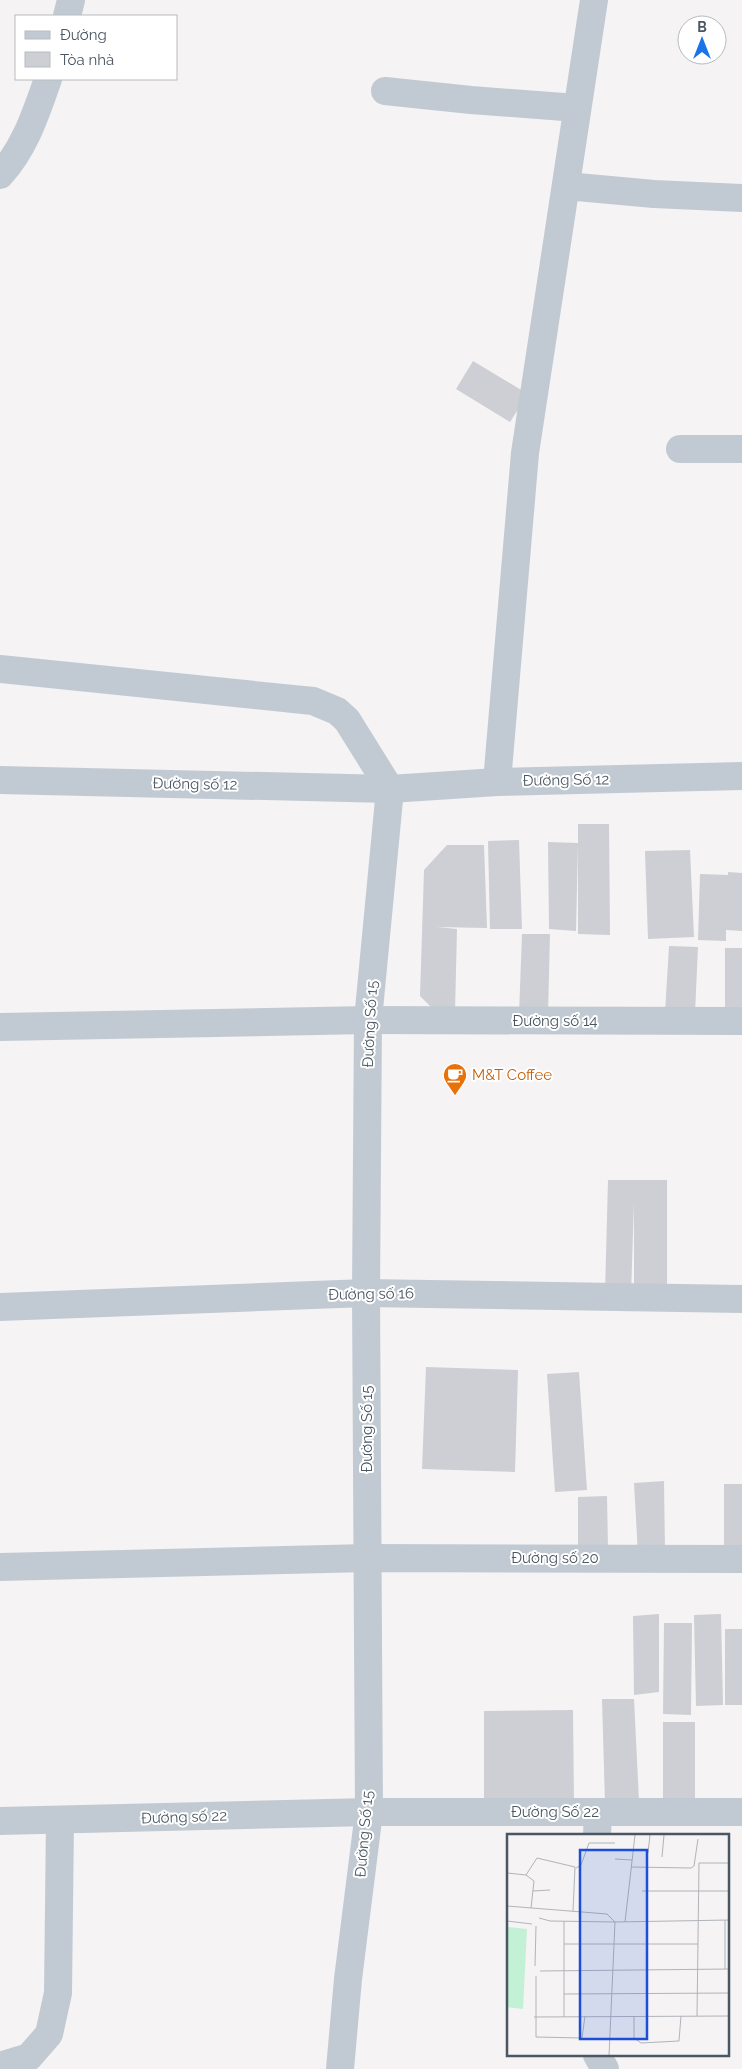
<svg xmlns="http://www.w3.org/2000/svg" width="742" height="2069" viewBox="0 0 742 2069" font-family="Raleway,sans-serif">
  <rect width="100%" height="100%" fill="#f5f3f3"/>
  <g fill="#cdcfd5">
    <polygon points="473,361 528,394 510,422 456,389"/>
    <polygon points="578,824 609,824 610,935 578,934 578,845 576,931 549,929 548,842 578,843"/>
    <polygon points="519,840 522,929 490,929 488,841"/>
    <polygon points="447,845 484,845 487,928 437,927 457,929 455,1012 438,1014 420,996 424,870"/>
    <polygon points="690,850 694,937 648,939 645,851"/>
    <polygon points="728,872 742,873 742,931 726,930 726,941 698,940 700,874 728,875"/>
    <polygon points="522,934 550,934 548,1015 519,1015"/>
    <polygon points="669,946 698,947 695,1013 665,1012"/>
    <rect x="725" y="948" width="17" height="68"/>
    <polygon points="608,1180 667,1180 667,1296 634,1296 634,1202 631,1295 605,1294"/>
    <polygon points="426,1367 518,1370 515,1472 422,1469"/>
    <polygon points="579,1372 587,1490 555,1492 547,1374"/>
    <polygon points="664,1481 665,1552 638,1554 634,1483"/>
    <rect x="724" y="1484" width="18" height="70"/>
    <polygon points="607,1496 608,1549 578,1551 578,1497"/>
    <polygon points="659,1614 659,1692 634,1695 633,1616"/>
    <polygon points="721,1614 723,1705 696,1706 694,1615"/>
    <polygon points="664,1623 692,1623 691,1715 663,1714"/>
    <rect x="725" y="1629" width="17" height="76"/>
    <polygon points="602,1699 634,1699 639,1801 605,1803"/>
    <polygon points="573,1710 574,1803 484,1805 484,1711"/>
    <rect x="663" y="1722" width="32" height="78"/>
  </g>
  <g fill="none" stroke-linecap="round" stroke-linejoin="round">
    <g stroke="#c1cad2" stroke-width="28">
      <polyline points="67,16 71,0"/>
      <polyline points="385,91 471,100 577,108"/>
      <path d="M0,175C25,148 36,113 48,79"/>
      <polyline points="566,186 654,194 742,198"/>
      <polyline points="680,449 742,449"/>
      <polyline points="0,669 313,701 337,711 347,720 390,789"/>
      <polyline points="0,780 390,789 497,782 742,776"/>
      <polyline points="497,782 525,453 594,0"/>
      <polyline points="0,1027 368,1020 742,1021"/>
      <polyline points="0,1307 366,1293 742,1299"/>
      <polyline points="0,1567 367,1558 742,1559"/>
      <polyline points="0,1821 369,1812 742,1812"/>
      <polyline points="597,1835 598,1812"/>
      <polyline points="597,2055 605,2069"/>
      <polyline points="0,2066 29,2057 49,2034 58,1993 60,1820"/>
      <polyline points="340,2069 348,1979 369,1812 366,1293 368,1020 390,789"/>
    </g>
  </g>
  <defs>
    <g id="cafe-pin" transform="scale(1.25)"><path d="M0 17L-7.5 6A9.5 9.5 0 1 1 7.5 6Z" fill="#e8710a" stroke="#fff"/><path d="M-5.5-4.5H6V0H3Q3 3.5 0 3.5H-2.5Q-5.5 3.5-5.5 0ZM3-3.2v2h1.7v-2ZM-6 4.5H4V6H-6Z" fill="#fff"/></g>
  </defs>
  <g fill-rule="evenodd">
    <use href="#cafe-pin" x="455" y="1075"/>
  </g>
  <g text-anchor="middle" stroke-width="4" stroke-linejoin="round" paint-order="stroke">
    <g font-size="15" fill="#4a5661" stroke="#fff">
      <text transform="translate(566 780) rotate(-1)" y="5">Đường Số 12</text>
      <text transform="translate(195 784) rotate(1)" y="5">Đường số 12</text>
      <text x="555" y="1026">Đường số 14</text>
      <text transform="translate(370 1024) rotate(-87)" y="5">Đường Số 15</text>
      <text transform="translate(371 1294) rotate(-1)" y="5">Đường số 16</text>
      <text transform="translate(367 1429) rotate(-90)" y="5">Đường Số 15</text>
      <text x="555" y="1563">Đường số 20</text>
      <text x="555" y="1817">Đường Số 22</text>
      <text transform="translate(184 1817) rotate(-2)" y="5">Đường số 22</text>
      <text transform="translate(364 1834) rotate(-85)" y="5">Đường Số 15</text>
    </g>
    <g font-size="15" fill="#c56008" stroke="#fff" text-anchor="start">
      <text x="472" y="1080">M&amp;T Coffee</text>
    </g>
  </g>
  <g transform="translate(507 1834)">
    <rect width="222" height="222" fill="#f5f3f3"/>
    <path d="M0,93L20,95L16,175L0,173Z" fill="#c3f1d5"/>
    <path fill="none" stroke="#b1b4b9" stroke-width="1" d="M141,19L143,1M155,23L157,1M108,25L125,26M124,33L184,34L187,32L191,5M69,34L74,31L82,9H108M0,39L19,41L30,24L68,33L66,77M19,41L27,47L24,74M26,57L43,56M135,57H223M0,72L100,80L108,88M32,84L43,87L108,88L223,86M218,86V135M0,87L25,90M57,87V183M118,88L128,1M57,110H191M28,132L29,92M33,137L223,135M29,142V203L75,204L78,182M57,160L223,159M127,182V204L134,209L172,207L174,182M190,182L192,29H223M27,183L223,182M102,222L108,88"/>
    <path fill="#1d4ed8" fill-opacity="0.15" stroke="#1d4ed8" stroke-width="2.5" d="M73,16H140V205H73Z"/>
    <rect width="222" height="222" fill="none" stroke="#4a5661" stroke-width="2.5"/>
  </g>
  <rect x="15" y="15" width="162" height="65" fill="#ffffff" stroke="#b7bbc0"/>
  <rect x="25" y="31" width="25" height="8" fill="#c1cad2" stroke="#b7bbc0"/>
  <text x="60" y="40" font-size="15" fill="#4a5661">Đường</text>
  <rect x="25" y="52" width="25" height="15" fill="#cdcfd5" stroke="#b7bbc0"/>
  <text x="60" y="65" font-size="15" fill="#4a5661">Tòa nhà</text>
  <g transform="translate(702 40)"><circle r="24" fill="#ffffff" stroke="#b7bbc0"/>
  <path d="M0-4L9 19L0 12L-9 19Z" fill="#1a73e8"/>
  <text y="-8" font-size="14" font-weight="bold" text-anchor="middle" fill="#4a5661">B</text>
  </g>
</svg>
